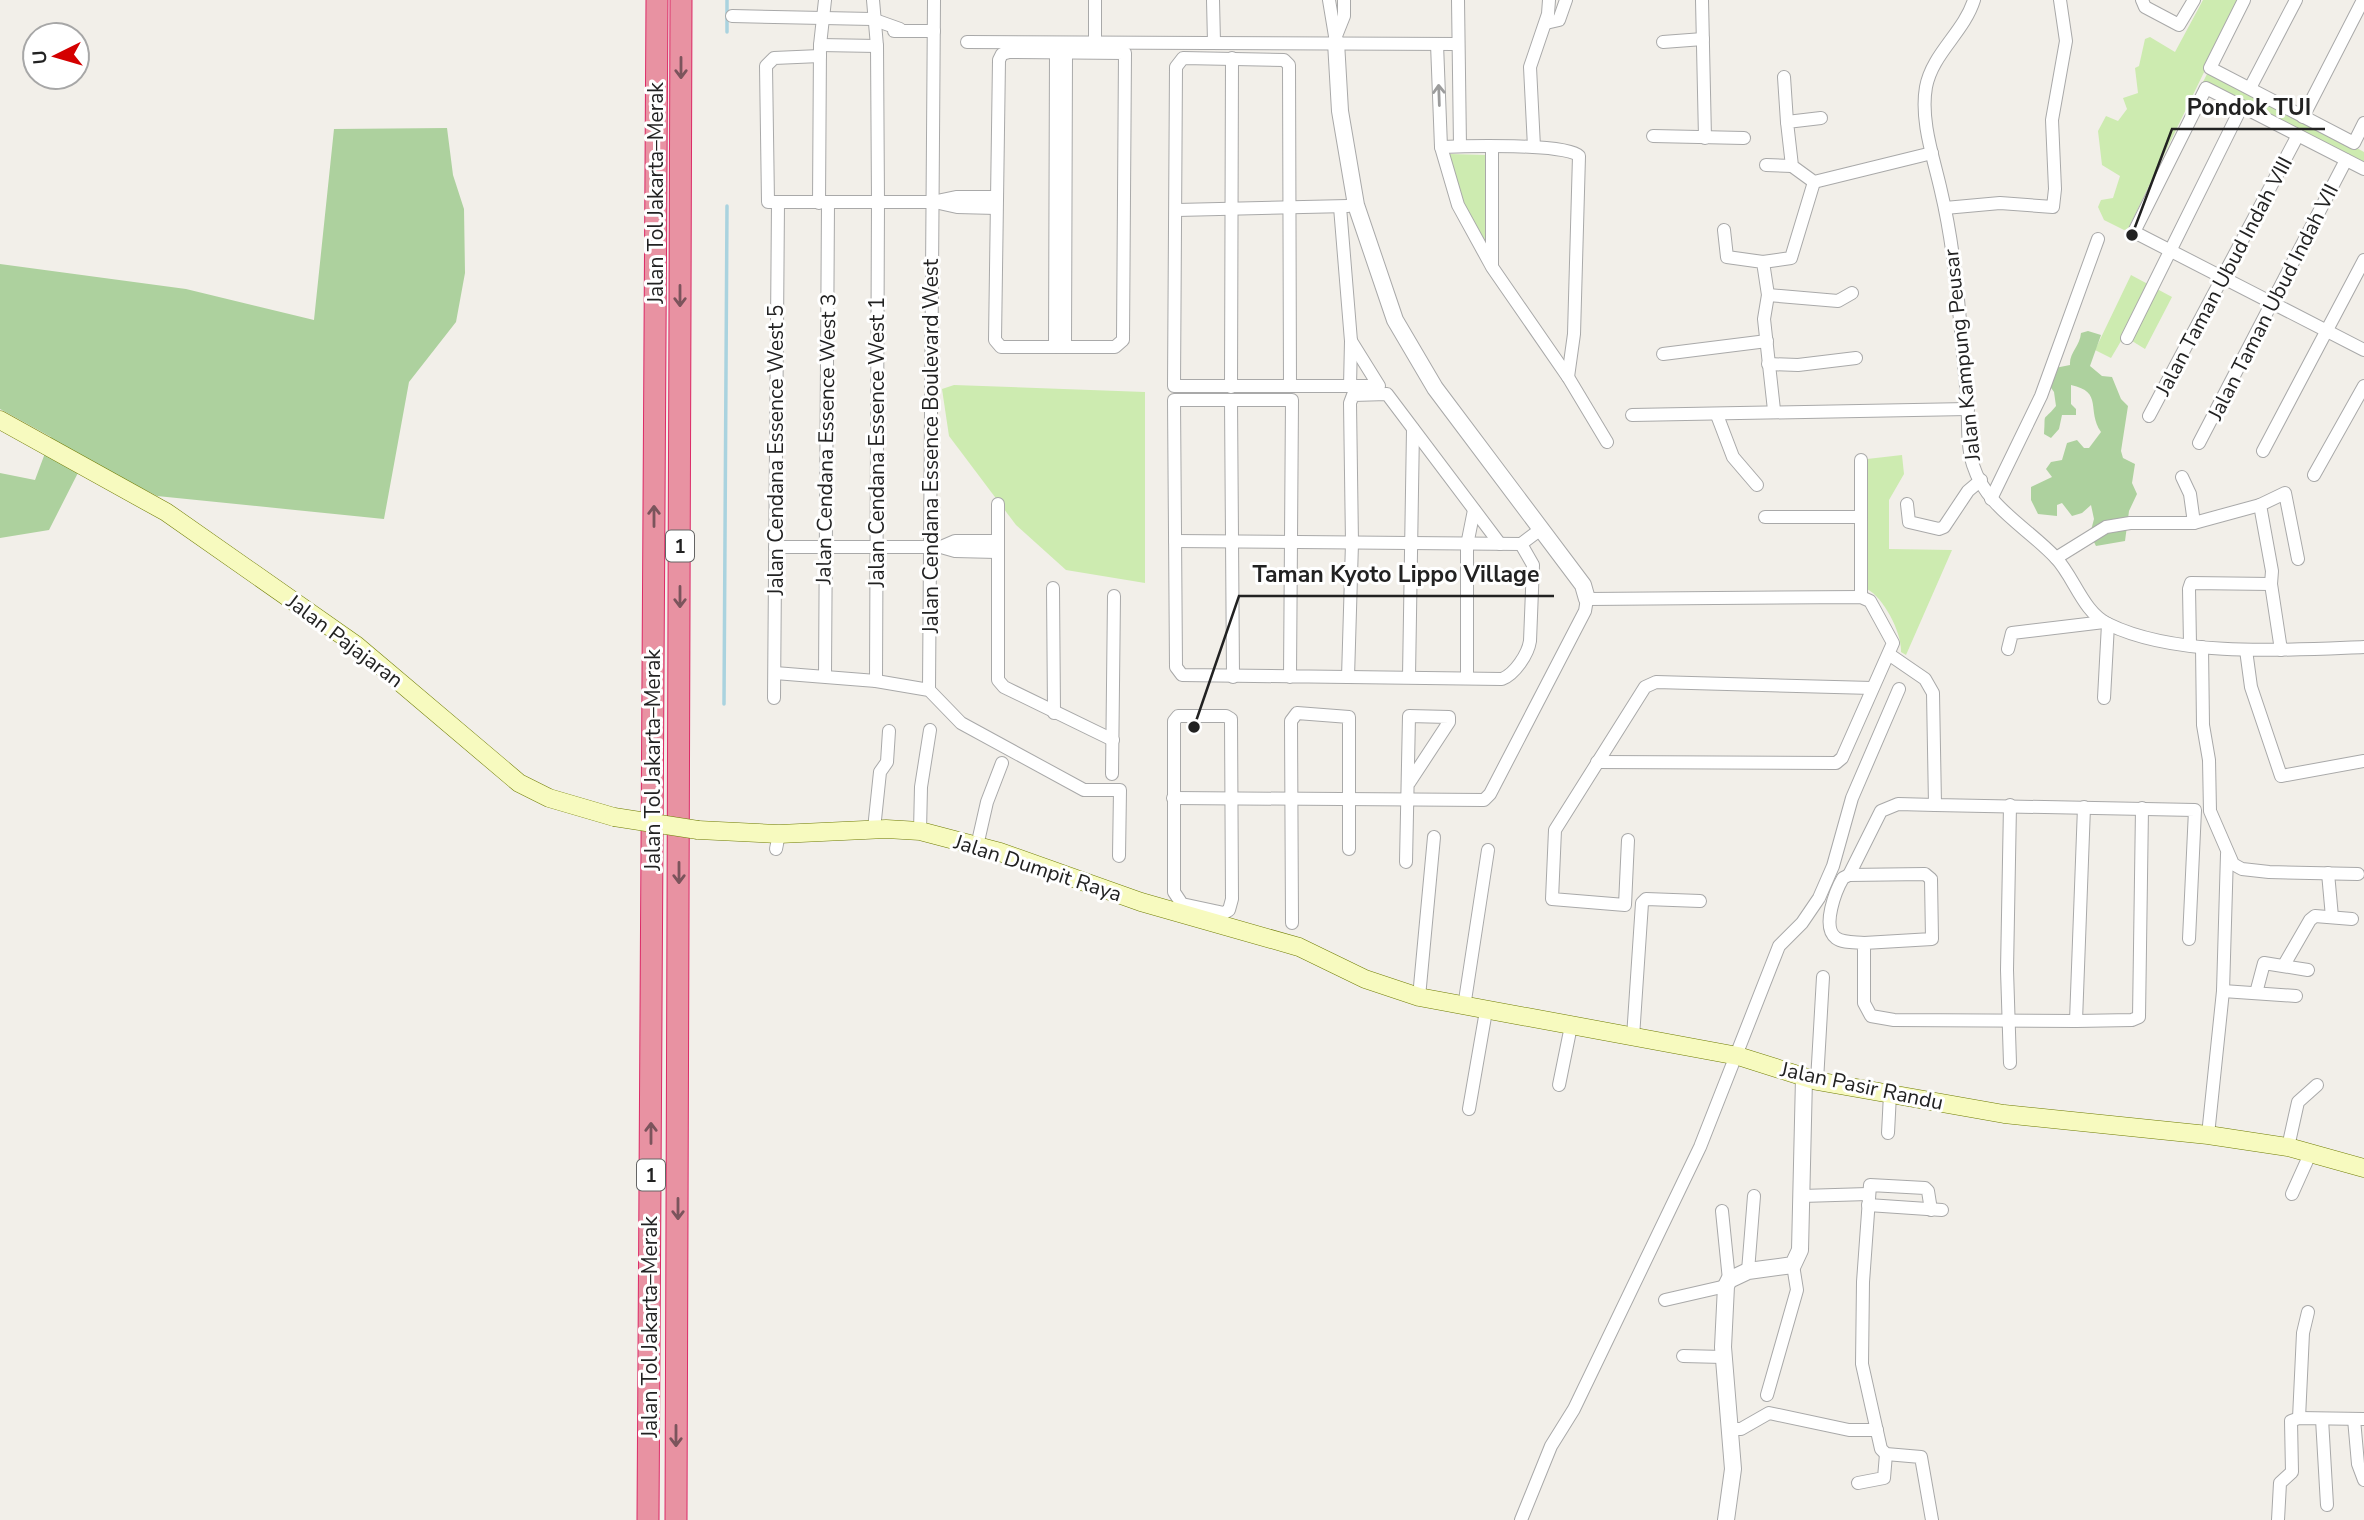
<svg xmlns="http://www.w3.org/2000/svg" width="2364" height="1520" viewBox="0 0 2364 1520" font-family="'Nunito Sans',sans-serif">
  <rect width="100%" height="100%" fill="#f2efe9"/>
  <g fill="#cdebb0">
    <polygon points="2203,0 2239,0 2128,229 2124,230 2104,220 2098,207 2101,200 2113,198 2120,176 2102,165 2098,131 2106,116 2118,121 2127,109 2123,98 2138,93 2135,68 2139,66 2145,39 2150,37 2175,52"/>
    <polygon points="2210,68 2364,152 2364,168 2208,88 2131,226"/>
    <polygon points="1450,154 1486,155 1488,248 1471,224 1447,157"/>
    <polygon points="2131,275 2172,297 2145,349 2124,336 2111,358 2095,350"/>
    <polygon points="954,385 1145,392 1145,583 1066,570 1016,525 949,436 942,389"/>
    <path d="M1902,455L1904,474L1889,500V549L1952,550L1906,655L1901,652C1902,633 1884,598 1867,589V459Z"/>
  </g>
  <g fill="#add19e">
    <polygon points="447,128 453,175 464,209 465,273 456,322 409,382 384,519 157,496 85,459 49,530 0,538 0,473 35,480 51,437 0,409 0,264 186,289 314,320 334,129"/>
    <path d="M2088,331L2101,335L2090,366L2102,376L2112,377L2121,399L2128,406L2121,451L2123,458L2135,464L2132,483L2137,494L2129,511L2125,541L2096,546L2090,534L2094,519L2091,505L2082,513L2072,516L2062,503L2057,505V516L2038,514L2031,500V487L2052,477L2046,469L2051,462L2062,460L2067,443L2077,440L2084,448H2089L2101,432C2086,410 2104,392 2071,385V404L2076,409V415H2062L2059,429L2051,438L2044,434C2046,410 2041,424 2056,406L2054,392L2049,385L2055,368L2070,365C2069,353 2080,346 2081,333Z"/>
  </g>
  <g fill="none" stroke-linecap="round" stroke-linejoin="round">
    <g stroke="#aad3df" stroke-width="3.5">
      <polyline points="727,32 727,0"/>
      <polyline points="724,704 727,206"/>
    </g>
    <g stroke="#a9a9a9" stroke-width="14">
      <g id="minor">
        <polyline points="873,0 877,46 878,202 876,681"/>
        <polyline points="1095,0 1095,42"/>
        <polyline points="1213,0 1214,42"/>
        <polyline points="1329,0 1336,42"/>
        <polyline points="1458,0 1460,146"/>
        <polyline points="1702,0 1705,138"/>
        <path d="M1974,0C1964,32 1932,54 1926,87C1920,121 1934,159 1941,191C1957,258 1960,328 1967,396C1969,418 1966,443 1973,465C1986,507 2027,527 2056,558C2074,577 2083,612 2108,624C2177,658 2289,650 2364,647"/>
        <polyline points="2142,0 2145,7 2179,25 2194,0"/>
        <polyline points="2244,0 2210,68 2354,143 2364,123"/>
        <polyline points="732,16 872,19 900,29"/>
        <polyline points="1546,23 1559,20 1566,0"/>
        <polyline points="894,31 934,31"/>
        <polyline points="1336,36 1344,16 1344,0"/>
        <polyline points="967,42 1457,44"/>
        <polyline points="1663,42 1703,39"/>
        <polyline points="1437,44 1441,147 1458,205 1492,267 1568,377 1607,442"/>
        <polyline points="820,45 877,46"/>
        <polygon points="1009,52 1125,53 1123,340 1115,347 1001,347 995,340 999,60 1002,54"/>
        <polyline points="820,56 774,58 766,66 768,202 932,202 956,197 997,197"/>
        <polyline points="1784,77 1787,122"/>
        <polyline points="2250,88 2296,0"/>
        <polyline points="2303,117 2363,0"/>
        <polyline points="1821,118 1787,122 1792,166 1814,182 1932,153"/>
        <polyline points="1653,136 1744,138"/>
        <path d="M1441,147C1463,146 1567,143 1579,156L1574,334L1568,377"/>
        <polyline points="1534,147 1530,67 1548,14 1549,0"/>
        <polyline points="1766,165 1792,166"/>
        <polyline points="2364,169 2206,88 2134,232 2364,350"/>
        <polyline points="819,203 820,45 825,0"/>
        <polyline points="939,203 957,207 996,208"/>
        <polyline points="1340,207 1351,341 1350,386"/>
        <polyline points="1945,208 2000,203 2053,207 2055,189 2052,120 2066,41 2060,0"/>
        <polyline points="1177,210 1348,206"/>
        <polyline points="1724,230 1727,257 1763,262 1768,295 1764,319 1774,410"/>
        <polyline points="1763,262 1791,258 1814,182"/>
        <polyline points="1492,266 1492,147"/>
        <polyline points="1768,295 1838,301 1852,293"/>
        <polyline points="2127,338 2242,106"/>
        <polyline points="1055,347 1056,53"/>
        <polyline points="1065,347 1066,53"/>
        <polyline points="1663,354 1767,341"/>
        <polyline points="1768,364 1798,365 1856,358"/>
        <polyline points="1290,386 1289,65 1284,60 1183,58 1176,67 1174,386 1379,386 1351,341"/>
        <polyline points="1231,387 1232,58"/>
        <polyline points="1231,400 1233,677"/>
        <polyline points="1632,415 1968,409"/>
        <polyline points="1717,415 1733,457 1757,485"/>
        <polyline points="2149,416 2298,135"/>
        <polyline points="2199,443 2346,160"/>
        <polyline points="2263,451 2364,260"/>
        <polyline points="1861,460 1861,597"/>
        <polyline points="2314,475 2364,386"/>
        <polyline points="2182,477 2190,494 2194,523"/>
        <polyline points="1991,499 2041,396 2098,239"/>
        <polyline points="998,504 998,680 1004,687 1113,740"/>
        <polyline points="1907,504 1909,522 1939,529 1944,527 1968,491 1981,480"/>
        <polyline points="1765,517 1861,517"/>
        <polyline points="1175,541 1521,544 1541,529"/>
        <polyline points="775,547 941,547 955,551 997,552"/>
        <polyline points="941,547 955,541 997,541"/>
        <polyline points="2056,558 2106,527 2130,523 2194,523 2260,505"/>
        <polyline points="1053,588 1054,713"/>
        <polyline points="2190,644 2189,589 2191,583 2271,584"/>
        <polyline points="2202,647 2203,725 2209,760 2210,811 2233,864 2242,869 2269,872 2358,874"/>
        <polyline points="2008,649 2012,633 2104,622"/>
        <polyline points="2246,650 2251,687 2281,776 2364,761"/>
        <polyline points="2281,650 2271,584 2272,571 2260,505 2285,493 2298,559"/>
        <polyline points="1890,655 1925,679 1933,693 1935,805 2195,810 2189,939"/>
        <polyline points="775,673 876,681 929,690 961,723 1084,790 1120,790 1119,856"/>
        <polyline points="825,676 828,203"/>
        <path d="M1290,677L1292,400H1174L1176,667L1182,675L1502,679C1515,674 1528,654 1530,641L1533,565L1521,544"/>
        <polyline points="1348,677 1352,543 1350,403 1353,395 1387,394 1500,544"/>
        <polyline points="1409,677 1413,429"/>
        <polyline points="1467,678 1467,545 1474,510"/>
        <polyline points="929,690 934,0"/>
        <polyline points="774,698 778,203"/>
        <polyline points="2104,698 2108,624"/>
        <polygon points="1178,716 1226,716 1231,719 1232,899 1229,910 1224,913 1182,904 1174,892 1174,721"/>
        <polyline points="1112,774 1114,596"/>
        <polyline points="1173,798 1484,800 1490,794 1585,611 1587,599 1861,597 1870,601 1893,643 1842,758 1836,763 1597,762"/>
        <polyline points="874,829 880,772 887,762 889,731"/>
        <polyline points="920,831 921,787 930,730"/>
        <polyline points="1628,840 1625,905 1552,899 1555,830 1645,687 1656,682 1872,688"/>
        <polyline points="977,846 987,802 1002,763"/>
        <polyline points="776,849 779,834"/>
        <polyline points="1406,862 1409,716 1449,717 1449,722 1409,783"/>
        <polyline points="2328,873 2332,917"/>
        <polyline points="1849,875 1881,811 1898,804 1935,805"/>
        <polyline points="1292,923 1291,721 1297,713 1349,717 1349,849"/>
        <path d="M1864,943C1855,942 1843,943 1836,938C1821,927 1836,890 1843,878L1849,875L1925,874L1931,879L1932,939L1864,943V1003L1871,1016L1894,1020L2076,1021L2084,807"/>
        <polyline points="2284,965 2310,920 2315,916 2352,919"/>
        <polyline points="2223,991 2296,996"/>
        <polyline points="2256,993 2264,963 2308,970"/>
        <polyline points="1419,997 1434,837"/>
        <polyline points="1464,1007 1488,850"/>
        <polyline points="2076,1021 2132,1020 2139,1017 2142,808"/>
        <polyline points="1633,1037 1642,903 1646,899 1700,901"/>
        <polyline points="2010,1063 2007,970 2010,805"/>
        <polyline points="1817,1081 1823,977"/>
        <polyline points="1559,1085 1571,1026"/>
        <polyline points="1469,1109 1486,1011"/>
        <polyline points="1888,1133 1890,1094"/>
        <polyline points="2208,1135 2223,991 2227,854"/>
        <polyline points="2288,1147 2298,1102 2317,1085"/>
        <polyline points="2292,1194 2310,1154"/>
        <polyline points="1802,1196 1868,1194"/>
        <polyline points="1868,1205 1942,1210"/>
        <polyline points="1931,1210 1928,1191 1925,1188 1870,1185 1863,1282 1862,1364 1881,1449 1886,1454 1921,1457 1932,1520"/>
        <polyline points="1722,1211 1729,1280"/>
        <polyline points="1748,1271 1754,1196"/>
        <polyline points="1665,1300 1726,1286"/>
        <polyline points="1683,1356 1723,1357"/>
        <polyline points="1767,1395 1797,1290 1793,1265"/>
        <polyline points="2299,1418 2303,1333 2308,1312"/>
        <polyline points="2322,1419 2327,1505"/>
        <polyline points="2354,1419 2358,1464 2364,1480"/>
        <polyline points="1730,1429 1741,1429 1769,1413 1849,1430 1877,1430"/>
        <polyline points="1858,1483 1884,1478 1886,1454"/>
        <polyline points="1521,1520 1551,1446 1574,1409 1700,1147 1779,946 1802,923 1819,898 1833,866 1852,798 1899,689"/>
        <polyline points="2278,1520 2280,1483 2292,1472 2291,1421 2299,1418 2364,1419"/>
      </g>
    </g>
    <g stroke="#a9a9a9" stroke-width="18">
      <g id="tertiary">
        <polyline points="1336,42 1340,111 1356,205 1395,320 1435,388 1583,585 1587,599"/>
        <polyline points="1726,1520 1733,1469 1723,1347 1726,1286 1729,1280 1748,1271 1793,1265 1800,1250 1804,1078"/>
      </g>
    </g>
    <g stroke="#707d05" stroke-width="19">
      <g id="secondary">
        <polyline points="0,420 166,512 356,645 519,783 549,798 614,817"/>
        <polyline points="698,830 779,834 886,829 920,831 1000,852 1141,902 1299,947 1365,979 1419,997 1738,1056 1817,1081 2004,1114 2208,1135 2288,1147 2364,1168"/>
      </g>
    </g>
    <g stroke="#dc2a67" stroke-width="23">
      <g id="motorway">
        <polyline points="648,1520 657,0"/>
        <polyline points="676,1520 681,0"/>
      </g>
    </g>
    <use href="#minor" stroke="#fff" stroke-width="12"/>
    <use href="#tertiary" stroke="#fff" stroke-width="16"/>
    <use href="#secondary" stroke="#f7fabf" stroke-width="18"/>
    <use href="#motorway" stroke="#e892a2" stroke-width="21"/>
    <g stroke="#707d05" stroke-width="19" stroke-linecap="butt">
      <polyline id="secondary-bridge" points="614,817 698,830"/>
    </g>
    <use href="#secondary-bridge" stroke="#f7fabf" stroke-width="18"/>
  </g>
  <defs><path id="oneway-shaft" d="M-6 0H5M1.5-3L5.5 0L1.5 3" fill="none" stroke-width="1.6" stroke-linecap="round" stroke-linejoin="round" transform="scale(1.75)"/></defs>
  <g stroke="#7b545c">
    <use href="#oneway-shaft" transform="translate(681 68) rotate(90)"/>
    <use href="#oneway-shaft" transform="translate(680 296) rotate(90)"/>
    <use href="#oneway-shaft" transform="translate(654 516) rotate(-90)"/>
    <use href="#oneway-shaft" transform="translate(680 597) rotate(90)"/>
    <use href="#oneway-shaft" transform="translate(679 873) rotate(90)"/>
    <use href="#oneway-shaft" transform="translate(651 1133) rotate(-90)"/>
    <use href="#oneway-shaft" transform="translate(678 1209) rotate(90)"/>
    <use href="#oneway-shaft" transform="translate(676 1436) rotate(90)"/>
  </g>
  <use stroke="#9c9c9c" href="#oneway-shaft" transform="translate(1439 95) rotate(-92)"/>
  <g text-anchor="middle" stroke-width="6" stroke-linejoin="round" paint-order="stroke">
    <g fill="#fff" stroke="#646464" stroke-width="2">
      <rect x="666" y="530.5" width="28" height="31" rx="5"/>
      <rect x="637" y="1159.5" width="28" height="31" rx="5"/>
    </g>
    <g font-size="19" font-weight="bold" fill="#222">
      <text x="680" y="553">1</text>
      <text x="651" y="1182">1</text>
    </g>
    <g font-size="21" fill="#222" stroke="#fff">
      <text transform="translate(656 193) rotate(-90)" y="7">Jalan Tol Jakarta–Merak</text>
      <text transform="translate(2224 276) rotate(-62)" y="7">Jalan Taman Ubud Indah VIII</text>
      <text transform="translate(2273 302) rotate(-63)" y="7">Jalan Taman Ubud Indah VII</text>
      <text transform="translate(1962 355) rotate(-96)" y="7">Jalan Kampung Peusar</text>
      <text transform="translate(826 439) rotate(-89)" y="7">Jalan Cendana Essence West 3</text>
      <text transform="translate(877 442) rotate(-90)" y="7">Jalan Cendana Essence West 1</text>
      <text transform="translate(931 446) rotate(-90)" y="7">Jalan Cendana Essence Boulevard West</text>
      <text transform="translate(776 450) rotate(-90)" y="7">Jalan Cendana Essence West 5</text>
      <text transform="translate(345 641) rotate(37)" y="7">Jalan Pajajaran</text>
      <text transform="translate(653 760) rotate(-90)" y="7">Jalan Tol Jakarta–Merak</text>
      <text transform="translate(1038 868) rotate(18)" y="7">Jalan Dumpit Raya</text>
      <text transform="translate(1862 1086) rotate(12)" y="7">Jalan Pasir Randu</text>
      <text transform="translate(650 1327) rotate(-90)" y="7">Jalan Tol Jakarta–Merak</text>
    </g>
  </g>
  <path fill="none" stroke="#222" stroke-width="2.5" d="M2132 235L2172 129H2325M1194 727L1239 596H1554"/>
  <g fill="#222" stroke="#fff" stroke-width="2.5">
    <circle cx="2132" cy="235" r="7"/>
    <circle cx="1194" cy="727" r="7"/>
  </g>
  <g font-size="23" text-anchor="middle" font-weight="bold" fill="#222" stroke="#fff" stroke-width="6" stroke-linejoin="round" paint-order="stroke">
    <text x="2249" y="115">Pondok TUI</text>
    <text x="1396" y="582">Taman Kyoto Lippo Village</text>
  </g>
  <g transform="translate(56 56) rotate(265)"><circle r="33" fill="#ffffff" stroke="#a7a7a7" stroke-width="2"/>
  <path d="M0-5L12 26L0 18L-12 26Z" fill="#d40000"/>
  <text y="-10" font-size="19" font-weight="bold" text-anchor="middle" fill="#222222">U</text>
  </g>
</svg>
